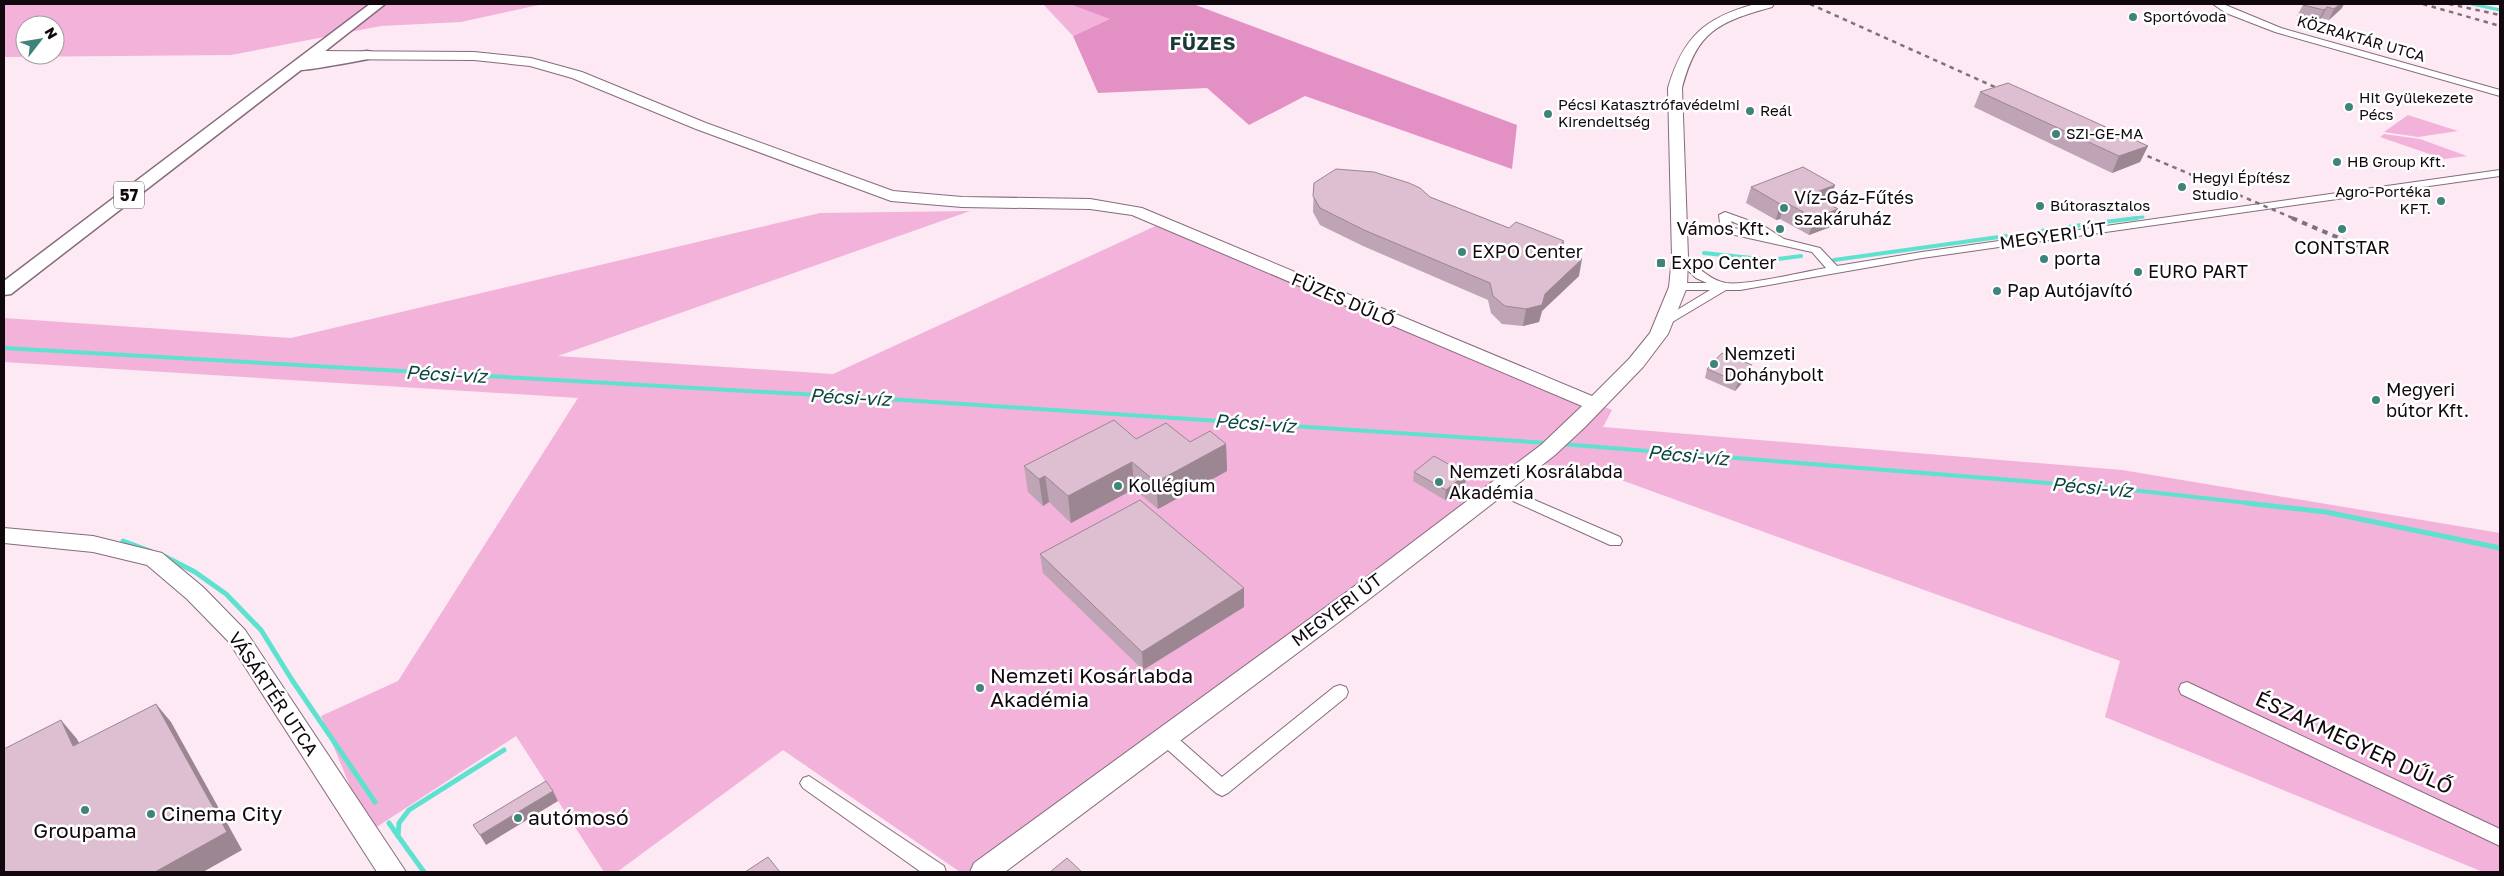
<svg xmlns="http://www.w3.org/2000/svg" width="2504" height="876" viewBox="0 0 2504 876" font-family="'Golos Text',sans-serif">
  <rect width="100%" height="100%" fill="#fce9f4"/>
  <g fill="#f2b2da" fill-rule="evenodd">
    <path d="M4,4H543L461,22L381,26L231,55L4,57ZM25,25H55V55H25Z"/>
    <polygon points="1043,4 1069,4 1111,19 1073,36"/>
    <polygon points="2408,115 2458,131 2418,137 2384,132"/>
    <polygon points="2384,134 2420,139 2467,156 2444,159 2380,137"/>
    <polygon points="970,211 558,356 833,374 1162,223 1612,410 1603,427 2122,470 2500,533 2500,872 2483,872 2105,717 2120,661 1588,468 1524,463 1360,594 984,872 960,872 783,750 617,872 604,872 516,736 369,832 321,716 398,681 578,398 4,362 4,318 291,338 820,213"/>
  </g>
  <polygon fill="#e391c5" points="1069,4 1193,4 1517,125 1512,169 1305,96 1249,125 1207,88 1098,93 1073,36 1110,19"/>
  <g fill="none" stroke-linecap="round" stroke-linejoin="round">
    <g stroke="#5ee2cf" stroke-width="3">
      <polyline points="2472,4 2500,10"/>
      <polyline points="2127,219 2143,217"/>
    </g>
    <g stroke="#5ee2cf" stroke-width="4">
      <polyline points="2096,223 2137,218"/>
      <polyline points="2041,231 2082,225"/>
      <polyline points="1704,253 1771,260 1801,256"/>
      <polyline points="1834,260 2006,236"/>
      <polyline points="4,348 903,400 1548,443"/>
      <polyline points="1561,444 2123,489 2257,504"/>
    </g>
    <g stroke="#5ee2cf" stroke-width="5">
      <polyline points="2246,503 2326,512 2500,548"/>
      <polyline points="123,541 150,551"/>
      <polyline points="164,556 195,572 226,594 261,630 292,680 375,802"/>
      <polyline points="389,823 398,836"/>
      <polyline points="424,872 398,836 399,823 409,810 504,750"/>
    </g>
    <g stroke="#866b7b" stroke-width="2">
      <g id="street">
        <polygon points="2213,4 2223,4 2281,28 2500,90 2500,96 2275,32 2226,13"/>
        <path d="M2500,170V176L1922,258L1740,290H1726L1669,324H1661L1659,321L1710,290H1674L1672,287L1674,284L1678,283H1707L1696,278L1676,259V255H1684C1696,265 1709,280 1726,283C1746,286 1802,272 1826,268L1812,252L1726,233L1720,223L1719,215L1725,212L1764,226L1784,239L1820,248L1837,266L1922,252ZM1731,221L1761,234L1734,228Z"/>
        <polygon points="1503,479 1508,481 1523,495 1620,537 1622,541 1620,545 1610,545 1513,501 1496,484"/>
        <polygon points="2187,682 2500,829 2500,846 2181,694 2179,689 2181,684"/>
        <polygon points="1340,685 1346,687 1348,692 1346,697 1228,793 1222,796 1216,793 1160,743 1157,738 1160,733 1166,731 1172,733 1222,777 1334,687"/>
        <polygon points="809,776 944,866 946,872 921,872 803,788 800,783 803,778"/>
      </g>
    </g>
    <g stroke="#866b7b" stroke-width="2">
      <g id="secondary">
        <path d="M1755,4H1774L1772,7C1718,22 1697,31 1682,88L1688,257L1687,287L1668,334L1643,367L1585,427L1555,455L1368,600L1005,872H970L974,863L1352,588L1541,445L1582,406L1132,215L1090,209L962,207L891,201L696,129L572,78L530,66L474,60L313,59L306,55L313,51L474,52L531,58L582,72L706,123L893,191L962,197L1090,199L1142,208L1592,396L1629,359L1650,333L1669,287L1672,257L1668,88C1683,37 1704,18 1755,4Z"/>
        <polygon points="4,528 93,536 162,553 203,587 245,630 406,872 377,872 229,642 187,599 147,565 93,552 4,543"/>
      </g>
    </g>
    <g stroke="#866b7b" stroke-width="3">
      <path id="primary" d="M370,4H385L315,59L367,51L372,52L374,55L372,58C364,60 304,71 301,70L11,294L4,295V281Z"/>
    </g>
    <use href="#street" fill="#fff" fill-rule="evenodd"/>
    <use href="#secondary" fill="#fff" fill-rule="evenodd"/>
    <use href="#primary" fill="#fff" fill-rule="evenodd"/>
    <g stroke="#7f7179" stroke-width="2.5" stroke-dasharray="4.5 4.5" stroke-linecap="butt">
      <polyline points="1810,4 2006,92"/>
      <polyline points="2423,4 2500,26"/>
      <polyline points="2449,4 2500,15"/>
      <polyline points="2131,149 2295,219"/>
    </g>
    <polyline stroke="#7f7179" stroke-width="4" stroke-dasharray="5.5 5.5" stroke-linecap="butt" points="2292,218 2360,247"/>
  </g>
  <g fill="#bea4b4">
    <polygon points="2303,5 2342,8 2329,20 2321,18 2318,21 2297,16"/>
    <polygon points="1980,92 2148,146 2140,162 2112,173 1974,107"/>
    <polygon points="1314,183 1430,197 1509,228 1564,241 1562,251 1579,276 1542,311 1539,322 1523,326 1502,324 1491,313 1488,300 1363,246 1320,225 1313,212"/>
    <polygon points="1751,187 1830,201 1827,202 1838,209 1833,226 1809,235 1780,219 1776,220 1746,203"/>
    <polygon points="1707,369 1750,374 1735,391 1705,378"/>
    <polygon points="1136,439 1226,444 1227,471 1158,509 1134,489 1071,523 1049,502 1043,506 1028,492 1024,466"/>
    <polygon points="1414,472 1466,474 1465,483 1445,500 1413,481"/>
    <polygon points="1040,554 1244,607 1143,670 1043,573"/>
  </g>
  <g fill="#9b8692">
    <polygon points="2340,4 2344,4 2342,8 2329,20 2334,9"/>
    <polygon points="2327,7 2321,18 2318,21 2324,10"/>
    <polygon points="2148,146 2140,162 2112,173 2119,156"/>
    <polygon points="1835,185 1830,201 1806,210 1811,194"/>
    <polygon points="1785,202 1780,219 1776,220 1780,204"/>
    <polygon points="1838,209 1833,226 1809,235 1814,218"/>
    <polygon points="1564,241 1561,258 1555,249"/>
    <polygon points="1582,259 1579,276 1542,311 1539,322 1523,326 1526,309 1545,294"/>
    <polygon points="1752,365 1750,374 1735,391 1738,382"/>
    <polygon points="1226,444 1227,471 1158,509 1156,482"/>
    <polygon points="1132,462 1134,489 1071,523 1068,496"/>
    <polygon points="1466,474 1465,483 1445,500 1446,490"/>
    <polygon points="1045,476 1049,502 1043,506 1039,479"/>
    <polygon points="1244,588 1244,607 1143,670 1142,652"/>
    <polygon points="156,704 171,722 242,850 203,872 155,872"/>
    <polygon points="61,720 77,739 89,764 73,746"/>
    <polygon points="553,791 558,801 486,845 480,835"/>
  </g>
  <g fill="#ddbfd1" stroke="#9b8692">
    <polygon points="2304,4 2340,4 2334,9 2327,7 2324,10 2303,5"/>
    <polygon points="2008,83 2148,146 2119,156 1980,92"/>
    <polygon points="1803,167 1835,185 1811,194 1838,209 1814,218 1785,202 1780,204 1751,187"/>
    <polygon points="1336,169 1374,172 1409,183 1420,188 1430,197 1509,228 1516,222 1564,241 1555,249 1582,259 1545,294 1542,305 1526,309 1505,306 1493,296 1490,283 1364,230 1320,208 1313,196 1314,183"/>
    <polygon points="1722,353 1752,365 1738,382 1707,369"/>
    <polygon points="1114,420 1136,439 1166,423 1190,442 1210,431 1226,444 1156,482 1132,462 1068,496 1045,476 1039,479 1024,466"/>
    <polygon points="1434,456 1466,474 1446,490 1414,472"/>
    <polygon points="1140,500 1244,588 1142,652 1040,554"/>
    <polygon points="156,704 227,832 155,872 4,872 4,749 61,720 73,746"/>
    <polygon points="546,781 553,791 480,835 473,825"/>
    <polygon points="768,857 780,872 745,872"/>
    <polygon points="1067,858 1082,872 1050,872"/>
  </g>
  <g fill="#3f847a" stroke="#fff" stroke-width="2">
    <circle cx="2133" cy="17" r="5"/>
    <circle cx="2349" cy="107" r="5"/>
    <circle cx="1750" cy="111" r="5"/>
    <circle cx="1548" cy="114" r="5"/>
    <circle cx="2056" cy="134" r="5"/>
    <circle cx="2337" cy="162" r="5"/>
    <circle cx="2182" cy="187" r="5"/>
    <circle cx="2441" cy="201" r="5"/>
    <circle cx="2040" cy="206" r="5"/>
    <circle cx="1784" cy="208" r="5"/>
    <circle cx="1780" cy="229" r="5"/>
    <circle cx="2342" cy="229" r="5"/>
    <circle cx="1462" cy="252" r="5"/>
    <circle cx="2044" cy="259" r="5"/>
    <rect x="1656" y="258" width="10" height="10" rx="2.5"/>
    <circle cx="2138" cy="272" r="5"/>
    <circle cx="1997" cy="291" r="5"/>
    <circle cx="1714" cy="364" r="5"/>
    <circle cx="2376" cy="400" r="5"/>
    <circle cx="1439" cy="482" r="5"/>
    <circle cx="1118" cy="486" r="5"/>
    <circle cx="980" cy="688" r="5"/>
    <circle cx="85" cy="810" r="5"/>
    <circle cx="151" cy="814" r="5"/>
    <circle cx="518" cy="818" r="5"/>
  </g>
  <g text-anchor="middle" stroke-width="5" stroke-linejoin="round" paint-order="stroke">
    <g font-size="15" fill="#11080e" stroke="#fff" text-anchor="start">
      <text x="2143" y="22">Sportóvoda</text>
      <text x="2359" y="103">Hit Gyülekezete<tspan x="2359" dy="17">Pécs</tspan></text>
      <text x="1558" y="110">Pécsi Katasztrófavédelmi<tspan x="1558" dy="17">Kirendeltség</tspan></text>
      <text x="1760" y="116">Reál</text>
      <text x="2066" y="139">SZI-GE-MA</text>
      <text x="2347" y="167">HB Group Kft.</text>
      <text x="2192" y="183">Hegyi Építész<tspan x="2192" dy="17">Studio</tspan></text>
      <text x="2431" y="197" text-anchor="end">Agro-Portéka<tspan x="2431" dy="17">KFT.</tspan></text>
      <text x="2050" y="211">Bútorasztalos</text>
    </g>
    <g font-size="15" fill="#11080e" stroke="#fff">
      <text transform="translate(2361 39) rotate(16)" y="5">KÖZRAKTÁR UTCA</text>
    </g>
    <rect fill="#fff" stroke="#585256" stroke-width="1" x="114" y="181.5" width="30" height="27" rx="4"/>
    <g font-size="16" font-weight="bold" fill="#11080e">
      <text x="129" y="201">57</text>
    </g>
    <g font-size="18" fill="#11080e" stroke="#fff" text-anchor="start">
      <text x="1794" y="204">Víz-Gáz-Fűtés<tspan x="1794" dy="21">szakáruház</tspan></text>
      <text x="1770" y="235" text-anchor="end">Vámos Kft.</text>
      <text x="2342" y="254" text-anchor="middle">CONTSTAR</text>
      <text x="1472" y="258">EXPO Center</text>
      <text x="2054" y="265">porta</text>
      <text x="1671" y="269">Expo Center</text>
      <text x="2148" y="278">EURO PART</text>
      <text x="2007" y="297">Pap Autójavító</text>
      <text x="1724" y="360">Nemzeti<tspan x="1724" dy="21">Dohánybolt</tspan></text>
      <text x="2386" y="396">Megyeri<tspan x="2386" dy="21">bútor Kft.</tspan></text>
      <text x="1449" y="478">Nemzeti Kosrálabda<tspan x="1449" dy="21">Akadémia</tspan></text>
      <text x="1128" y="492">Kollégium</text>
    </g>
    <g font-size="18" fill="#11080e" stroke="#fff">
      <text transform="translate(2053 236) rotate(-8)" y="6">MEGYERI ÚT</text>
      <text transform="translate(1343 300) rotate(23)" y="6">FÜZES DŰLŐ</text>
      <text transform="translate(1337 610) rotate(-37)" y="6">MEGYERI ÚT</text>
      <text transform="translate(273 694) rotate(56)" y="6">VÁSÁRTÉR UTCA</text>
    </g>
    <g font-size="19" font-weight="bold" letter-spacing="1" fill="#193a35" stroke="#fff">
      <text x="1203" y="50">FÜZES</text>
    </g>
    <g font-size="19" font-style="italic" fill="#0a463f" stroke="#fff">
      <text transform="translate(446 374) rotate(3)" y="7">Pécsi-víz</text>
      <text transform="translate(850 397) rotate(3)" y="7">Pécsi-víz</text>
      <text transform="translate(1255 423) rotate(4)" y="7">Pécsi-víz</text>
      <text transform="translate(1688 455) rotate(5)" y="7">Pécsi-víz</text>
      <text transform="translate(2092 487) rotate(5)" y="7">Pécsi-víz</text>
    </g>
    <g font-size="21" fill="#11080e" stroke="#fff" text-anchor="start">
      <text x="990" y="683">Nemzeti Kosárlabda<tspan x="990" dy="24">Akadémia</tspan></text>
      <text x="161" y="821">Cinema City</text>
      <text x="528" y="825">autómosó</text>
      <text x="85" y="838" text-anchor="middle">Groupama</text>
    </g>
    <g font-size="21" fill="#11080e" stroke="#fff">
      <text transform="translate(2354 743) rotate(25)" y="7">ÉSZAKMEGYER DŰLŐ</text>
    </g>
  </g>
  <rect width="2504" height="876" fill="none" stroke="#11080e" stroke-width="10"/>
  <g transform="translate(40 40) rotate(59)"><circle r="24" fill="#ffffff" stroke="#a09c9f"/>
  <path d="M0-4L9 19L0 12L-9 19Z" fill="#3f847a"/>
  <text y="-8" font-size="14" font-weight="bold" text-anchor="middle" fill="#11080e">N</text>
  </g>
</svg>
